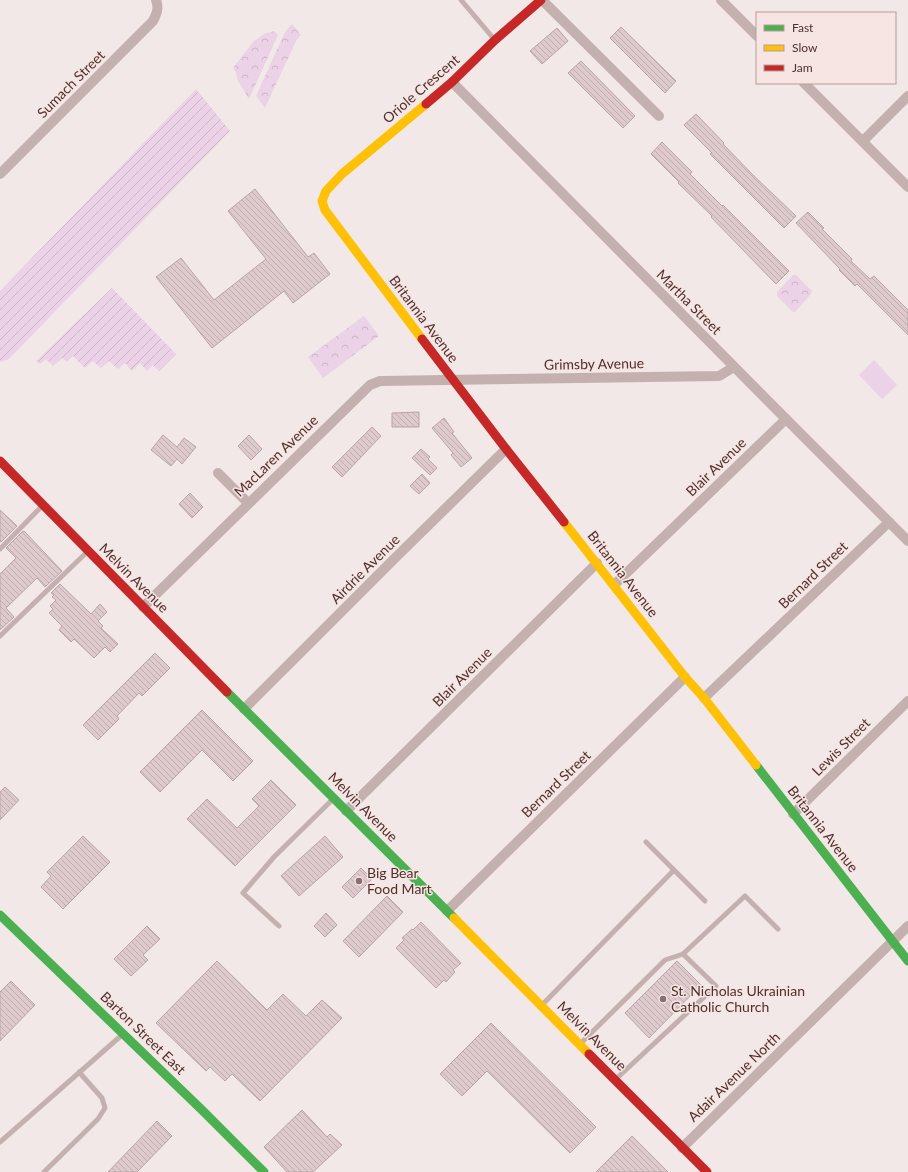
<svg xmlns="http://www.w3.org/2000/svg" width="908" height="1172" viewBox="0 0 908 1172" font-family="Lato,sans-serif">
  <defs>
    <pattern id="park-crowns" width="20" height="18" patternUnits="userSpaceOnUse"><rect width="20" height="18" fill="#ebd2e6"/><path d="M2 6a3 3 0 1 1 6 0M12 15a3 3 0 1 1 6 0" fill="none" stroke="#cbb5c6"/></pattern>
    <pattern id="garden-furrows" width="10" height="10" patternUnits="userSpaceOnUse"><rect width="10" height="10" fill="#ebd2e6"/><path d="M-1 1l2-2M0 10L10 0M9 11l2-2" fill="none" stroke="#cbb5c6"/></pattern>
    <pattern id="building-back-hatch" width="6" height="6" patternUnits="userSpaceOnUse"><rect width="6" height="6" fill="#decacd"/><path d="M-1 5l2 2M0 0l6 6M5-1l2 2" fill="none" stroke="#c0aeb0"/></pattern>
  </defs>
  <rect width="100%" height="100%" fill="#f2e8e7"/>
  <g fill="url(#park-crowns)">
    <polygon points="292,24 301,35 296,41 265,108 256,96 285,32"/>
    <polygon points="274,31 278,35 249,99 238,81 236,73 233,68 253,42 264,34"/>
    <polygon points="793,275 796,275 812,291 811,294 795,312 793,312 777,296 777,292"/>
    <polygon points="364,316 379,336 323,378 308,357"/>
  </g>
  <g fill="url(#garden-furrows)">
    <polygon points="196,89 230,131 9,359 0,362 0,291"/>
    <polygon points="112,288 176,354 159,371 153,365 147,371 140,363 132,371 125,363 118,369 109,361 101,368 93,361 85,368 73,356 67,362 62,358 53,366 46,359 40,364 36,361"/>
  </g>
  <polygon fill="#ebd2e6" points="874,360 897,385 882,399 859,375"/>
  <g fill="url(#building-back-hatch)" stroke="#b7a5a8">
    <polygon points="621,27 676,81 665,93 610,38"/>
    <polygon points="557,28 568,41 542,64 530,51"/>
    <polygon points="581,61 635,116 623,128 568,73"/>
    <polygon points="696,114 724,143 723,144 753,175 796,216 784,228 710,154 712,153 684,125"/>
    <polygon points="662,142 692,172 690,174 722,206 723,205 789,271 776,284 711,217 712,216 678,183 679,182 651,154"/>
    <polygon points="255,189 308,257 314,253 330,274 293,303 284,291 212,348 156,277 181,258 214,300 266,259 228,211"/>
    <polygon points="808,212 824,228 822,229 852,259 851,261 870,279 874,276 908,310 908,335 857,284 855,286 839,270 840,269 796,223"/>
    <polygon points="419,412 419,427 392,427 392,413"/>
    <polygon points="444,418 454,432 452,433 472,458 461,467 451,455 453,453 432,428"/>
    <polygon points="372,427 381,436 342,477 332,467"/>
    <polygon points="163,435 177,447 184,438 196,447 182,464 177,459 171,466 151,450"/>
    <polygon points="249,435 262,449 251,460 238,446"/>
    <polygon points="421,449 430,457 428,459 437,468 430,475 412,458"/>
    <polygon points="422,474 430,483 419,494 410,486"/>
    <polygon points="190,493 203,507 192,518 179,504"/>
    <polygon points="0,510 17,526 1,542 0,542"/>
    <polygon points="24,531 62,571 45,587 37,578 6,608 14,617 0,630 0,574 16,558 6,548 22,532"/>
    <polygon points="60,584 91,614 100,604 107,612 98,621 103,626 101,628 118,644 110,652 105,647 94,658 74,639 71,642 59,630 62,626 49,613 53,609 50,606 56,600 52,597 54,595 51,593"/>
    <polygon points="155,653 170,668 142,696 139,693 117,716 119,719 98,740 83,725"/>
    <polygon points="202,710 253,761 233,781 202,750 160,792 140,772"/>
    <polygon points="271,780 296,805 235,866 187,819 207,799 237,828 259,806 252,799"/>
    <polygon points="5,787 19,800 0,820 0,792"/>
    <polygon points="83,836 110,862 63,909 41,887 51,876 47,872"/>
    <polygon points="325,836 343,857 299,896 281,876"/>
    <polygon points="361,868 372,879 353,898 342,887"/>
    <polygon points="387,896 403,912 359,957 343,941"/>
    <polygon points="326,913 337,925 325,937 314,926"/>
    <polygon points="421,922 461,963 453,970 455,972 446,982 444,980 436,988 396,948 404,940 402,938 412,929 413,930"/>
    <polygon points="147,926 160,939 143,955 148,960 131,976 114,959"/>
    <polygon points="217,961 267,1010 283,994 306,1016 322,1000 342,1018 260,1101 232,1074 225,1081 210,1067 206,1071 156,1023"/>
    <polygon points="677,961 701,985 649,1038 625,1013"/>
    <polygon points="11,981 35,1005 0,1041 0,992"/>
    <polygon points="491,1023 596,1127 570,1153 487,1071 462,1096 440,1074"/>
    <polygon points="302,1110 327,1137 330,1134 342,1145 313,1172 287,1172 264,1147"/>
    <polygon points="157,1121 172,1136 137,1172 108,1172"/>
    <polygon points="632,1136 668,1172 596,1172"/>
  </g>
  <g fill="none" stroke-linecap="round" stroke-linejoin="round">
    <g stroke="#c4b1af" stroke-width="5">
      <polyline points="461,0 494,39"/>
      <polyline points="0,549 43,505"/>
      <polyline points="0,636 87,552"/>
      <polyline points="646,842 705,901"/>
      <polyline points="279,926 243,893 274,857 333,799"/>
      <polyline points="542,1005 674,870"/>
      <polyline points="580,1044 665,960 683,954 745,896 778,929"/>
      <polyline points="616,1079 716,986 683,954"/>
      <polyline points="0,1142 123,1034"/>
      <polyline points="44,1172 98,1119 105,1108 102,1098 79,1072"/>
    </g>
    <g stroke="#c4b1af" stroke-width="10">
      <polyline points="542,0 659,116"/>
      <polyline points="721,0 757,36"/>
      <polyline points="452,82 786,419 908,541"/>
      <polyline points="804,83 908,187"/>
      <polyline points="863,141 908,96"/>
      <path d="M0,174L153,21C157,13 159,8 156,0"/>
      <polyline points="218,473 248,503"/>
      <polyline points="614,585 786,419"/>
      <polyline points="143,607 370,385 380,381 719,376 734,367"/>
      <polyline points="704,698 889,522"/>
      <polyline points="244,709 392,561 506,449"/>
      <polyline points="346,811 597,563"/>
      <polyline points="793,814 908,701"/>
      <polyline points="447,911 685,677"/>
      <polyline points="682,1148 908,926"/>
    </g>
    <g stroke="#4caf50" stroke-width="9">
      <polyline points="227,692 454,918"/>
      <polyline points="756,765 908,961"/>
      <polyline points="0,915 202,1110 264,1172"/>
    </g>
    <g stroke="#ffc107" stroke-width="9">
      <polyline points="422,339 325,210 322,201 326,191 342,174 426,104"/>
      <polyline points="564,522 685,677 704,698 756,765"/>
      <polyline points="454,918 589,1054"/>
    </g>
    <g stroke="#c62828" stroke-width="9">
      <polyline points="426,104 452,82 495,40 541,0"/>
      <polyline points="422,339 506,449 564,522"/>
      <polyline points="0,461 227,692"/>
      <polyline points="589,1054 707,1172"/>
    </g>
  </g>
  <g fill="#87706e" stroke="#f6e5e3" stroke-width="1.5">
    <circle cx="359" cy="881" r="4"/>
    <circle cx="663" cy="999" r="4"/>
  </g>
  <g text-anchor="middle" stroke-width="3" stroke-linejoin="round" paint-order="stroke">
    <g font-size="14" fill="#4e302d" stroke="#f6e5e3">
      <text transform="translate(71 84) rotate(-45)" y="5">Sumach Street</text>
      <text transform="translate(421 89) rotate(-41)" y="5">Oriole Crescent</text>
      <text transform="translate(689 302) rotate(45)" y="5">Martha Street</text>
      <text transform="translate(424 319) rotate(53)" y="5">Britannia Avenue</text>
      <text transform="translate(594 364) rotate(-1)" y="5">Grimsby Avenue</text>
      <text transform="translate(276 456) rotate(-44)" y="5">MacLaren Avenue</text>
      <text transform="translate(716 467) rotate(-44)" y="5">Blair Avenue</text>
      <text transform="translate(365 569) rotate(-45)" y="5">Airdrie Avenue</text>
      <text transform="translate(623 574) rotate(52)" y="5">Britannia Avenue</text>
      <text transform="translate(813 575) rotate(-44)" y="5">Bernard Street</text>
      <text transform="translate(134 578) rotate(45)" y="5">Melvin Avenue</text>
      <text transform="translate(462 677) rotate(-45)" y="5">Blair Avenue</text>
      <text transform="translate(841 747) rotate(-45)" y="5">Lewis Street</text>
      <text transform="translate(556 784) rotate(-44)" y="5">Bernard Street</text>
      <text transform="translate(363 807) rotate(45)" y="5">Melvin Avenue</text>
      <text transform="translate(823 829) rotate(52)" y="5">Britannia Avenue</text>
      <text transform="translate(143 1033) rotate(44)" y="5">Barton Street East</text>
      <text transform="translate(592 1036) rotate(45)" y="5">Melvin Avenue</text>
      <text transform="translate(734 1077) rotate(-44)" y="5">Adair Avenue North</text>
    </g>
    <g font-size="14" fill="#4e302d" stroke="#f6e5e3" text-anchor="start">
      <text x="367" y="878">Big Bear<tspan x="367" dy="16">Food Mart</tspan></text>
      <text x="671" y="996">St. Nicholas Ukrainian<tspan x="671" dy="16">Catholic Church</tspan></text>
    </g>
  </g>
  <rect x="756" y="12" width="140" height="72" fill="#f6e5e3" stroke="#b39d9a"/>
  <rect x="764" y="25" width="20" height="6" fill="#4caf50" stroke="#b39d9a"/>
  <text x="792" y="32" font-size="12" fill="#4e302d">Fast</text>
  <rect x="764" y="45" width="20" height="6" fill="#ffc107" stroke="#b39d9a"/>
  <text x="792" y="52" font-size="12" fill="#4e302d">Slow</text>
  <rect x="764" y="65" width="20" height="6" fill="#c62828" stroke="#b39d9a"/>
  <text x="792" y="72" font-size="12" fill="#4e302d">Jam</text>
</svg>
